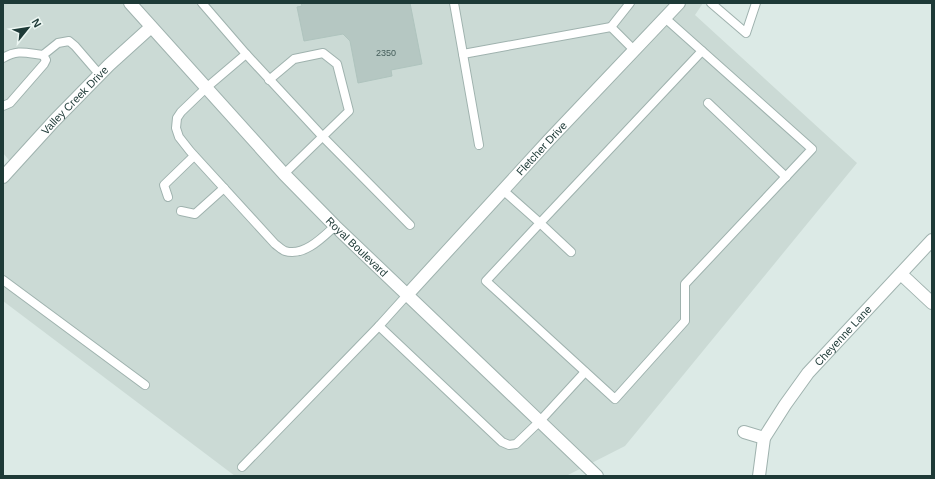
<svg xmlns="http://www.w3.org/2000/svg" width="935" height="479" viewBox="0 0 935 479" font-family="Arial,sans-serif">
  <rect width="100%" height="100%" fill="#dceae6"/>
  <polygon fill="#cbdad5" points="3,3 703,3 695,15 857,163 625,446 566,476 235,476 3,301 3,184 13,165 3,153"/>
  <polygon fill="#b5c7c2" stroke="#afc4be" points="301,3 410,3 422,64 391,70 392,76 358,83 350,41 343,34 304,41 297,7 302,6"/>
  <g fill="none" stroke-linecap="round" stroke-linejoin="round">
    <g stroke="#9fb2ae" stroke-width="10">
      <g id="service">
        <path d="M202,3L246,54L206,88L181,112L177,118L176,128L179,137L190,151L275,244C278,246 282,250 285,251C304,257 323,237 335,226"/>
        <polyline points="454,3 479,145"/>
        <polyline points="711,3 746,33 756,3"/>
        <polyline points="611,27 630,3"/>
        <polyline points="246,54 323,137 410,225"/>
        <polyline points="463,54 611,27 634,50"/>
        <path d="M3,58C18,49 26,53 43,55L58,43L69,41L75,46L100,75"/>
        <polyline points="269,80 294,59 323,53 337,64 349,111 284,174"/>
        <polyline points="708,103 786,177"/>
        <polyline points="3,106 10,103 44,64 46,60 43,55"/>
        <polyline points="504,191 540,223 486,281 615,399 685,321 685,284 812,149 665,18"/>
        <polyline points="168,197 164,185 194,156"/>
        <polyline points="181,211 195,214 224,188"/>
        <polyline points="571,252 540,223 702,51"/>
        <polyline points="3,280 145,385"/>
        <polyline points="379,326 502,442 509,445 516,444 540,421 585,372"/>
        <polyline points="242,467 379,326 407,295"/>
      </g>
    </g>
    <g stroke="#9fb2ae" stroke-width="14">
      <g id="minor">
        <path id="s1" d="M3,177L54,121L109,65L151,27"/>
        <polyline points="901,274 932,303"/>
        <path id="s2" d="M407,295L549,140L679,3"/>
        <polyline points="744,432 764,438"/>
        <path id="s3" d="M759,476L764,438L785,405L808,373L932,240"/>
      </g>
    </g>
    <g stroke="#9fb2ae" stroke-width="14">
      <g id="tertiary">
        <path id="s4" d="M130,3L284,174L335,226L597,476"/>
      </g>
    </g>
    <use href="#service" stroke="#fff" stroke-width="8"/>
    <use href="#minor" stroke="#fff" stroke-width="12"/>
    <use href="#tertiary" stroke="#fff" stroke-width="12"/>
  </g>
  <g text-anchor="middle" stroke-width="3" stroke-linejoin="round" paint-order="stroke">
    <g font-size="9" fill="#445d5a">
      <text x="386" y="56">2350</text>
    </g>
    <g font-size="11" fill="#1e3a37" stroke="#edf7f3">
      <text dy="4" stroke="none"><textPath href="#s1" startOffset="105">Valley Creek Drive</textPath></text>
      <text dy="4" stroke="none"><textPath href="#s2" startOffset="199">Fletcher Drive</textPath></text>
      <text dy="4" stroke="none"><textPath href="#s4" startOffset="333">Royal Boulevard</textPath></text>
      <text dy="4" stroke="none"><textPath href="#s3" startOffset="168">Cheyenne Lane</textPath></text>
    </g>
  </g>
  <rect width="935" height="479" fill="none" stroke="#1e3a37" stroke-width="8"/>
  <g transform="translate(28 28) rotate(60)" stroke="#edf7f3" stroke-width="3" paint-order="stroke">
  <path d="M0-3L7 15L0 10L-7 15Z" fill="#1e3a37"/>
  <text y="-6" font-size="11" font-weight="bold" text-anchor="middle" fill="#1e3a37">N</text>
  </g>
</svg>
